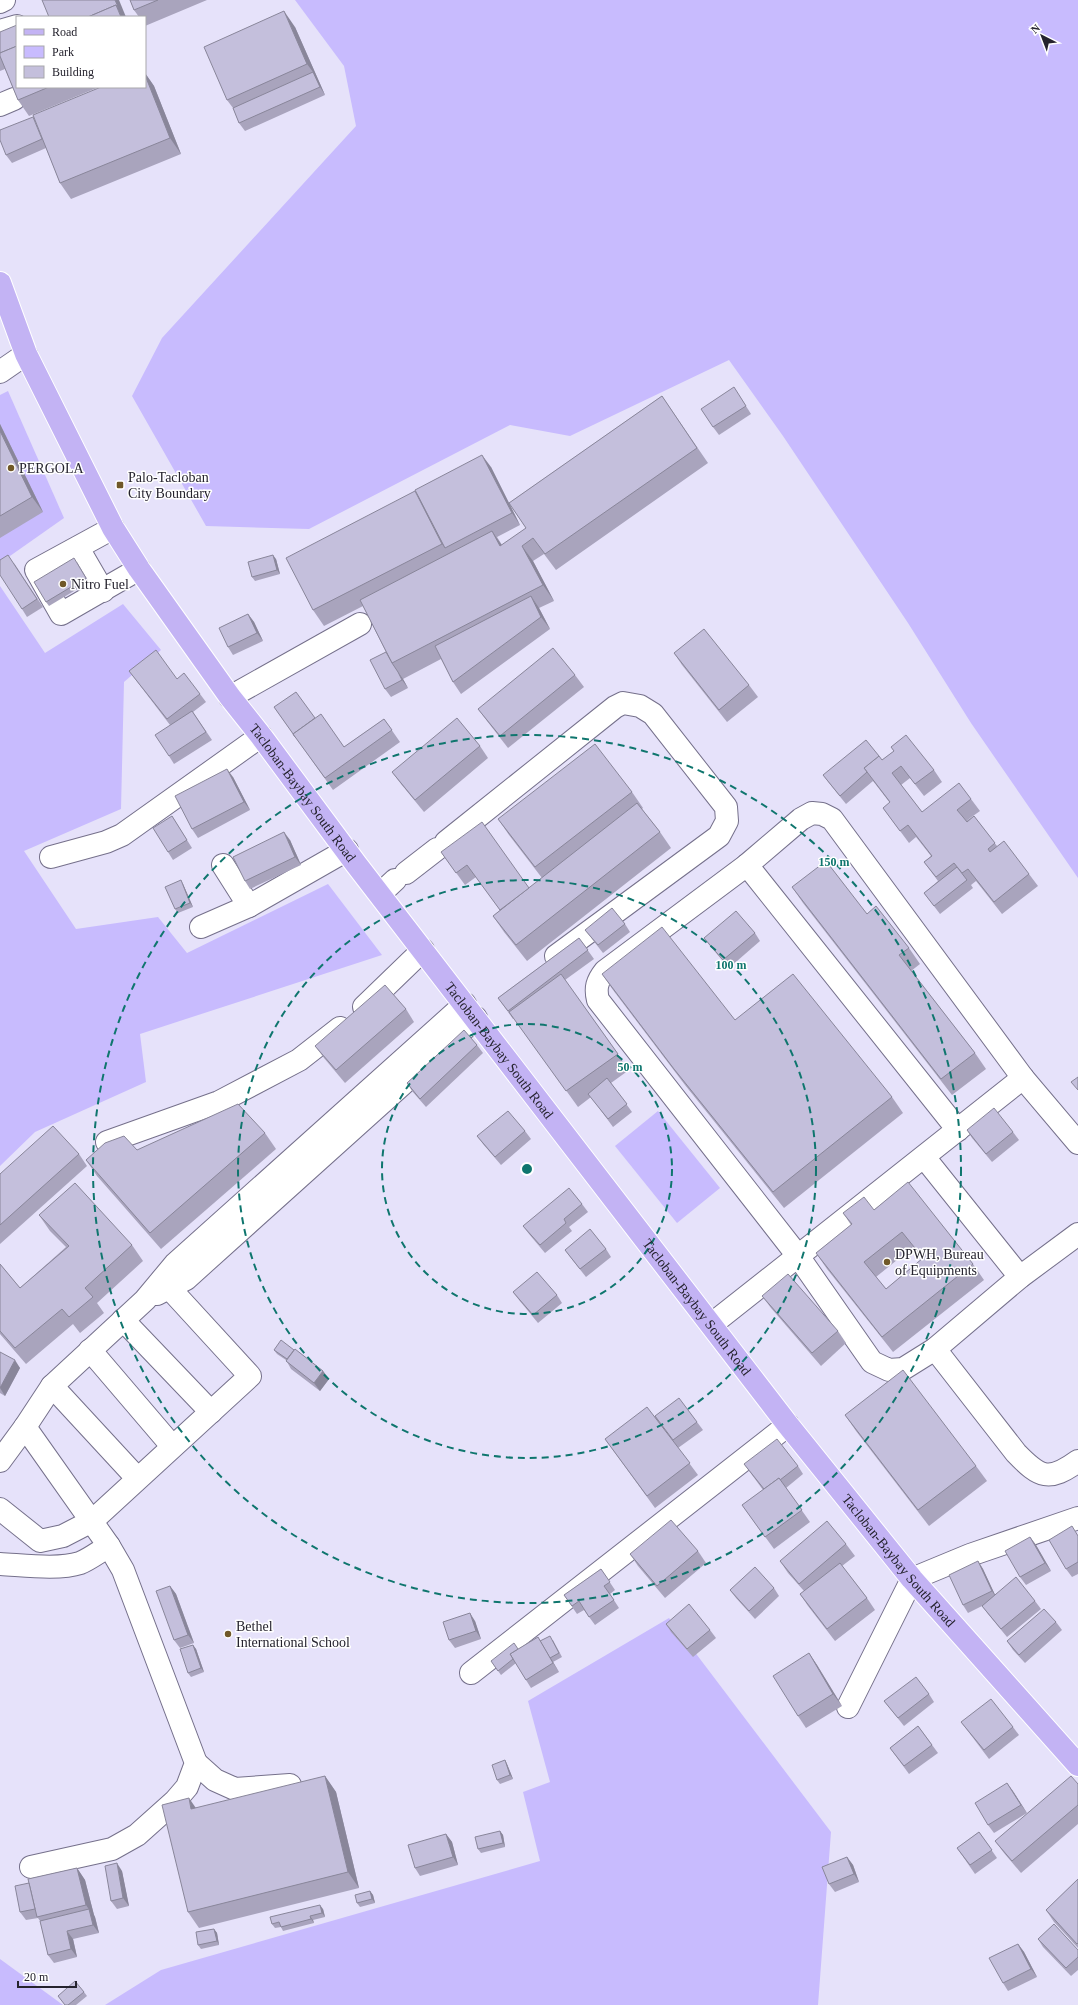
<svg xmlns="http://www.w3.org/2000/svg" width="1078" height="2005" viewBox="0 0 1078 2005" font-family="'Times New Roman',serif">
  <rect width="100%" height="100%" fill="#e6e2fa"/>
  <g fill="#c8bbfe">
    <polygon points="295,0 1078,0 1078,878 971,723 908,623 783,436 729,360 570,436 510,425 309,529 206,526 132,396 162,338 356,126 344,66"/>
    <polygon points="8,391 64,518 0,563 0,395"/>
    <polygon points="0,586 45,653 123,604 161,650 124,682 121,809 24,851 76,929 158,917 187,953 328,884 382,955 140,1034 146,1082 35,1132 0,1166"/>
    <polygon points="658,1111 720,1188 677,1223 615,1146"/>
    <polygon points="669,1618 831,1832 818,2005 105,2005 161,1970 540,1861 523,1792 550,1782 528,1701"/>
    <polygon points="0,1959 63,2005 0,2005"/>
  </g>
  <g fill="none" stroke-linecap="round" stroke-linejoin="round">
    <g stroke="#75708b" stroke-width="24">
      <g id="minor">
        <polyline points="0,2 4,0"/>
        <polyline points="0,31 17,26"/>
        <polyline points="0,105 14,99"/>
        <polyline points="0,372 26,354"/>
        <polyline points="113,528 36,570 61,614 139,569"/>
        <polyline points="78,548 103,591"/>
        <polyline points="230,697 360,624"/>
        <polyline points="446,842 615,707 623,703 640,706 653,714 726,807 727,821 719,836 556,956"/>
        <polyline points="51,857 106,842 122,835 261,736"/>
        <polyline points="223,865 249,906"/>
        <polyline points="747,865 958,1130"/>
        <polyline points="406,873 437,849"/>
        <polyline points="380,894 395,880"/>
        <polyline points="201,927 249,906 347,850"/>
        <polyline points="364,1007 423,950"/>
        <polyline points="107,1142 219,1102 299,1060 340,1028"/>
        <path d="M1078,1143L1023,1078L832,819L822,814L812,813L801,819L747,865L605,971C597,981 595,988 598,1000L798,1256L872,1362L889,1370L903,1369L935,1349L1020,1277L1078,1234"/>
        <polyline points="924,1157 1020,1277"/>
        <polyline points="157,1294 186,1279 476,1018"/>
        <polyline points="123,1320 211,1412"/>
        <polyline points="712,1324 1023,1078"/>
        <path d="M935,1349L1016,1453C1040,1478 1049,1482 1078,1461"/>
        <polyline points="90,1350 172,1446"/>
        <polyline points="52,1386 137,1478"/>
        <polyline points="25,1427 109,1546 123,1570 196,1763 187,1787 175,1801 137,1835 112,1849 31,1867"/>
        <polyline points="0,1461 25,1427 52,1386 145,1300 175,1264 465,1004"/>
        <polyline points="0,1509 40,1541 63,1536 92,1521 250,1376 162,1280"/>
        <path d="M0,1564C22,1565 59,1570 80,1563C90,1559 100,1551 109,1546"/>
        <polyline points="471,1673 788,1425"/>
        <polyline points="848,1707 912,1579 970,1555 1078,1518"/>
        <polyline points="196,1763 215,1780 235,1789 290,1785"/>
      </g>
    </g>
    <g stroke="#fff" stroke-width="24">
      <g id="major">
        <path id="s1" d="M0,283L26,354L113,528L139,569L230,697L261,736L356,864L788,1425L912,1579L1078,1765"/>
      </g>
    </g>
    <use href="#minor" stroke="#fff" stroke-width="22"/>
    <use href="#major" stroke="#c3b3f4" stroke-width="22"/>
  </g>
  <g fill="#a9a4bd" fill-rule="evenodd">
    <polygon points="130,0 207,0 145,26 145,17 139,17 134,10"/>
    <polygon points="295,27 325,95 245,131 239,123 233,108 227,100"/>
    <polygon points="0,32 17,87 99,87 29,116 18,100 5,69 0,71"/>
    <polygon points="145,73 154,86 181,154 71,199 60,183 46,148 12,163 6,155 145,87"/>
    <polygon points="739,395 751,414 719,435 713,427"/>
    <path d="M662,396L708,463L556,570L544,554L533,561L554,601L539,608L550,629L461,694L453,682L441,659L403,679L408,688L391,697L385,689L386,652L363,606L324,626L313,610L418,496L491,467L509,503ZM509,503L526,528L502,545L497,537L520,525Z"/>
    <polygon points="0,424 43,512 0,538"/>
    <polygon points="276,559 280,574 255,581 252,577"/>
    <polygon points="77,562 89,582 49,606 46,602"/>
    <polygon points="14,563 43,607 27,617 22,609"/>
    <polygon points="248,614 254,622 263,641 233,655 228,647"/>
    <polygon points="674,653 749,685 758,697 727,722 682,665"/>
    <polygon points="129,671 177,679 200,694 206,702 193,712 212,740 174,764 169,756 170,725"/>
    <polygon points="575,675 584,687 508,748 487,721 478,709"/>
    <polygon points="274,707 315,718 344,747 384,719 400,742 333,790"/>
    <polygon points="480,746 488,758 424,812 401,784 392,772"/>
    <polygon points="891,747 934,770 942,782 924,796 910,778 901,785 922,812 971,799 980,811 966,821 974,816 997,846 1029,874 1038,886 1002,914 976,881 971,885 973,888 940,914 924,893 938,881 924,862 931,856 916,837 909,843 883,808 890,803 873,781 846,804 829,783 823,775 882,760 894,751"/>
    <polygon points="233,777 250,810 198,838 192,829"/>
    <polygon points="632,792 643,808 642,809 660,832 671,848 527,961 504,932 493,916 500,910 476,877 465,885 441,852 529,888 542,878 509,835 498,819"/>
    <polygon points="172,816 192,848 173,860 168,852"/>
    <polygon points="290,840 301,865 250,889 245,881"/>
    <polygon points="183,884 193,907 178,913 175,909"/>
    <polygon points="792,887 867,914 909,948 920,964 911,971 975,1053 986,1069 952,1095 803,903"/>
    <polygon points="625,924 630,932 603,953 585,930"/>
    <polygon points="755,933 760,941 729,968 710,946 704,938"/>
    <polygon points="579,938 594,959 565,980 629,1070 611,1083 632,1112 613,1127 591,1097 578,1107 514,1018 513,1019 498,998"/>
    <polygon points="602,974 735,1020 892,1097 903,1113 784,1208 685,1085 613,990"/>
    <polygon points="406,1009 414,1022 345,1083 324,1058 315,1046"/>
    <polygon points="477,1045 483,1053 426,1107 412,1091 407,1083"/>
    <polygon points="967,1130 1013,1132 1019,1140 992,1162 972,1138"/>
    <polygon points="525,1131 531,1139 501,1165 483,1144 477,1136"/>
    <polygon points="265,1133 276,1149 161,1249 97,1176 86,1160"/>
    <polygon points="79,1154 87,1166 0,1244 0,1174"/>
    <polygon points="582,1204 588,1212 569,1227 572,1231 545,1253 529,1234 523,1226"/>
    <path d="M874,1210L973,1264L984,1280L893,1352L827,1269L816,1253L851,1225L843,1213ZM913,1247L922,1259L886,1289L876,1277Z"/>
    <polygon points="39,1215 132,1245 143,1261 97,1303 104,1313 80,1333 73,1324 26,1364 0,1334 0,1264 20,1288 66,1247 50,1231"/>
    <polygon points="606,1249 611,1257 586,1277 571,1258 565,1250"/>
    <polygon points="513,1292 557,1295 562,1303 538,1323 519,1300"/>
    <polygon points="762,1296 838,1331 846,1343 821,1366 771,1308"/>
    <polygon points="274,1350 294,1350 323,1371 329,1379 320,1391 291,1369 286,1360 277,1354"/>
    <polygon points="0,1352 20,1368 5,1396 0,1393"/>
    <polygon points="845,1415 976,1466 987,1481 929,1526 856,1431"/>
    <polygon points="655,1416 697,1422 703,1430 678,1448 698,1475 655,1508 605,1439"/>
    <polygon points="744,1464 798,1466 803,1474 786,1488 810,1522 774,1549 742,1505 763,1490"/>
    <polygon points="1078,1534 1078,1574 1072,1577 1066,1569"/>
    <polygon points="1030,1537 1036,1545 1051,1571 1026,1585 1020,1577"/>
    <polygon points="846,1544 855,1556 842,1566 867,1598 875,1610 835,1641 808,1606 800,1594 804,1591 788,1573 780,1561"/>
    <polygon points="698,1551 706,1563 665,1598 638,1566 630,1554"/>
    <polygon points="978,1561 983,1569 995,1595 1035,1601 1041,1609 1007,1637 988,1614 982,1606 968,1613 963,1605"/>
    <polygon points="601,1569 615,1590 610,1594 619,1608 595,1625 584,1610 577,1614 564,1595"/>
    <polygon points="170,1586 176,1594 194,1643 180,1648 174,1640"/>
    <polygon points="774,1588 779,1596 755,1619 736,1598 730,1590"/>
    <polygon points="475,1621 481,1639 455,1648 449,1640"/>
    <polygon points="1056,1622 1062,1630 1025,1663 1013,1650 1007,1641"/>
    <polygon points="666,1624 710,1630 716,1638 693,1657 671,1632"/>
    <polygon points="538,1637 540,1641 553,1640 562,1657 553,1662 559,1672 531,1688 526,1680 516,1663 501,1675 491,1661 518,1649"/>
    <polygon points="193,1645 196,1649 204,1672 191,1677 188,1673"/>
    <polygon points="809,1653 817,1665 842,1706 806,1728 798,1716"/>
    <polygon points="929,1694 934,1702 904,1726 884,1701"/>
    <polygon points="961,1722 1013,1727 1019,1735 989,1759"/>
    <polygon points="918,1726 938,1753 909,1774 890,1748"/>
    <polygon points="505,1760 507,1764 513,1779 500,1784 497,1780"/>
    <polygon points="325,1776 336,1792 359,1888 199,1928 188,1912"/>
    <polygon points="1007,1783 1027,1813 994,1833 988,1825"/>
    <polygon points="1078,1784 1078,1824 1021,1873 1004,1853 995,1841"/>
    <polygon points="500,1831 503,1835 505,1847 481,1853 478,1849"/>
    <polygon points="979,1832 997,1858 975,1874 957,1848"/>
    <polygon points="446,1834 452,1842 458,1865 420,1876 415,1868"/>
    <polygon points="847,1857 853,1865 859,1882 835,1892 829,1884"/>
    <polygon points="77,1868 85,1880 94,1915 95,1917 99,1933 73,1939 77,1957 54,1963 48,1955 40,1921 38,1918 26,1920 20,1912 29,1883"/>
    <polygon points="122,1871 129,1906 117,1909 111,1901"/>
    <polygon points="1078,1879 1078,1948 1054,1922 1046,1910"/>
    <polygon points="370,1891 373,1895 375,1903 360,1907 357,1903"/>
    <polygon points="323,1909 325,1917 313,1920 314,1923 283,1931 281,1927 275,1928 272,1924"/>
    <polygon points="214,1929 217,1933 219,1945 201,1949 198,1945"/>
    <polygon points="1038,1939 1078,1950 1078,1970 1071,1976 1043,1947"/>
    <polygon points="1018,1944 1024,1952 1037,1977 1008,1991 1003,1983"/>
    <polygon points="84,1992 87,1996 76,2005 65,2005 58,1996"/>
  </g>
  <g fill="#89869a">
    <polygon points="115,0 119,0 126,17 121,17 116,5"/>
    <polygon points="284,11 295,27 325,95 320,87 313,72 307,64"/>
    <polygon points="145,73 154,86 181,154 170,138 145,75"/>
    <polygon points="0,424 43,512 32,497 0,431"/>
    <polygon points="482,455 491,467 520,525 512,513"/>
    <polygon points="415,491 426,507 445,548 442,544"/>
    <polygon points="492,531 503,547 500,546"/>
    <polygon points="522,546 533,561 554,601 543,585"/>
    <polygon points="273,555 276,559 280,574 277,570"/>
    <polygon points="531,596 539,608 550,629 541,617"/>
    <polygon points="248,614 254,622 263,641 257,633"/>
    <polygon points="398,672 403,679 408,688 402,680"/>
    <polygon points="227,769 233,777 250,810 244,802"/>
    <polygon points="284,832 290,840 301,865 295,857"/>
    <polygon points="181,880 183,884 193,907 190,903"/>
    <polygon points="15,1360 20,1368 5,1396 0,1388"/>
    <polygon points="323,1371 329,1379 320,1391 314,1383"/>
    <polygon points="1030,1537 1036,1545 1051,1571 1045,1563"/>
    <polygon points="978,1561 983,1569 997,1599 992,1591"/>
    <polygon points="170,1586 176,1594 194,1643 188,1635"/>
    <polygon points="470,1613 475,1621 481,1639 476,1631"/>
    <polygon points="193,1645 196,1649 204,1672 201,1668"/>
    <polygon points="543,1645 559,1672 553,1663"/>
    <polygon points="809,1653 817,1665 842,1706 833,1694"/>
    <polygon points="505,1760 507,1764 513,1779 510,1775"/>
    <polygon points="325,1776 336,1792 359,1888 348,1872"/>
    <polygon points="1007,1783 1013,1791 1027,1813 1021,1805"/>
    <polygon points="189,1798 200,1814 191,1809"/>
    <polygon points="500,1831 503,1835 505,1847 503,1843"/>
    <polygon points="446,1834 452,1842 458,1865 453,1857"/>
    <polygon points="847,1857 853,1865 859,1882 854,1874"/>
    <polygon points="117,1863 122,1871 129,1906 123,1898"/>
    <polygon points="77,1868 85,1880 94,1915 95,1917 99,1933 93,1925 90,1911 86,1905"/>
    <polygon points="370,1891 373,1895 375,1903 372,1899"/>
    <polygon points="320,1905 323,1909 325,1917 322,1913"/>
    <polygon points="310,1916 313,1920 314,1923 311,1919"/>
    <polygon points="214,1929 217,1933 219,1945 217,1941"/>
    <polygon points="67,1931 73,1939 77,1957 71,1949"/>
    <polygon points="1018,1944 1024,1952 1037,1977 1031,1969"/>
  </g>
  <g fill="#c4bfdc" stroke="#89869a" fill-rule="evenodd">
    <polygon points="42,0 115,0 119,9 116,5 88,17 49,17"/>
    <polygon points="130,0 158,0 134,10"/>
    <polygon points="116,5 121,17 88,17"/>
    <polygon points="284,11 307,64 227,100 204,47"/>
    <polygon points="17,25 17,46 0,53 0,32"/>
    <polygon points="17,46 17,87 49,87 18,100 0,56 0,53"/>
    <polygon points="313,72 320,87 239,123 233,108"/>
    <polygon points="145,75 170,138 60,183 33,115 101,87 145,87"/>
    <polygon points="33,117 42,139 6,155 0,140 0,130"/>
    <polygon points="734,387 746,406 713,427 701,409"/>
    <polygon points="662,396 697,448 545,554 533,538 522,546 543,585 392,663 360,600 492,531 500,546 526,528 509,503"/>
    <polygon points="0,431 32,497 0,516"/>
    <polygon points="482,455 512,513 445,548 415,490"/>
    <polygon points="415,491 442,544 313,610 286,558"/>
    <polygon points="8,555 37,599 22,609 0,575 0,560"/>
    <polygon points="273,555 277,570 252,577 248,562"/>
    <polygon points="74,558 86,578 46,602 34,582"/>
    <polygon points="531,596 541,617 453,682 435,646"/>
    <polygon points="248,614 257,633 228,647 219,628"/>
    <polygon points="704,629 749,685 719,710 674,653"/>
    <polygon points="553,648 575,675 500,736 478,709"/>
    <polygon points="156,650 177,679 184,673 200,694 167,719 129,671"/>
    <polygon points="386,652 392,663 398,672 402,680 385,689 370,660"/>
    <polygon points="296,692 315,718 293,734 296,738 274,707"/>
    <polygon points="192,711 206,732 169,756 155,735"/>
    <polygon points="321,714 344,747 384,719 392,730 325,778 293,734"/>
    <polygon points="457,718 480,746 415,800 392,772"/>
    <polygon points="906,735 934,770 915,784 901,766 892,773 922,812 959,783 971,799 957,810 963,817 967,822 974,816 995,843 988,849 990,852 1004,841 1029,874 994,902 968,869 962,873 954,863 936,877 924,862 932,856 908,825 900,831 883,808 890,802 864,768 879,756 882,760 894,751 891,747"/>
    <polygon points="866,740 879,756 864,768 867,772 840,796 823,775"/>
    <polygon points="595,744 632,792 535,867 498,819"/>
    <polygon points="227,769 244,802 192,829 175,796"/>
    <polygon points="637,803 660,832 516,945 493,916"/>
    <polygon points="172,816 187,840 168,852 153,828"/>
    <polygon points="482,822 529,888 500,910 467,865 456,873 441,852"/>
    <polygon points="284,832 295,857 245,881 233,857"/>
    <polygon points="826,861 867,914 876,906 909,948 899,955 975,1053 941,1079 792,887"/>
    <polygon points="957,867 967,880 934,906 924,893"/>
    <polygon points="181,880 190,903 175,909 165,887"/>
    <polygon points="612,908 625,924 598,945 585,930"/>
    <polygon points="736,911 755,933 723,960 704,938"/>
    <polygon points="662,927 735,1020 793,974 892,1097 773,1192 674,1069 602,974"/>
    <polygon points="579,938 588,950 508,1011 498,998"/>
    <polygon points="561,974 618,1054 566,1091 509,1012"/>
    <polygon points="385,985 406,1009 336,1070 315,1046"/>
    <polygon points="464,1030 477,1045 420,1099 407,1083"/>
    <polygon points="1078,1077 1078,1090 1071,1082"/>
    <polygon points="607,1078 627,1104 608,1119 588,1094"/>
    <polygon points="238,1104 265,1133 150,1233 86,1160 105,1143 124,1136 137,1150"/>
    <polygon points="994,1108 1013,1132 986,1154 967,1130"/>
    <polygon points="508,1111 525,1131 495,1157 477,1136"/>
    <polygon points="53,1126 79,1154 0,1225 0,1174"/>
    <path d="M908,1182L973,1264L882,1337L816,1253L852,1224L843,1213L864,1197L874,1210ZM902,1232L923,1258L886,1289L864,1262Z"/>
    <polygon points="75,1183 132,1245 85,1288 93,1297 69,1317 62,1309 15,1348 0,1331 0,1264 20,1288 69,1246 39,1215"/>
    <polygon points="569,1188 582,1204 564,1219 566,1223 540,1245 523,1226"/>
    <polygon points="590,1229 606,1249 580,1269 565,1250"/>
    <polygon points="537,1272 557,1295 533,1315 513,1292"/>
    <polygon points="788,1274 838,1331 812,1353 762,1296"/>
    <polygon points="281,1340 294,1350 287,1359 274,1350"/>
    <polygon points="295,1349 323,1371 314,1383 286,1361"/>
    <polygon points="0,1352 15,1360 0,1388"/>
    <polygon points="903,1370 976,1466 918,1510 845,1415"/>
    <polygon points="679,1398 697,1422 673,1440 655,1416"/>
    <polygon points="647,1407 690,1463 647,1496 605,1439"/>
    <polygon points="777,1439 798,1466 780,1480 779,1478 764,1489 744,1464"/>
    <polygon points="779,1478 802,1510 765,1537 742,1505"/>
    <polygon points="671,1520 698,1551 657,1586 630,1554"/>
    <polygon points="827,1521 846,1544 799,1584 780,1561"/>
    <polygon points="1072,1526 1078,1536 1078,1562 1066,1569 1049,1540"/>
    <polygon points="1030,1537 1045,1563 1020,1577 1005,1551"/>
    <polygon points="978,1561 992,1591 963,1605 949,1575"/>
    <polygon points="840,1563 867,1598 827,1629 800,1594"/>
    <polygon points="755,1567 774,1588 749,1611 730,1590"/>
    <polygon points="601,1569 610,1582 604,1586 614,1600 589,1617 579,1601 572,1606 564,1595"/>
    <polygon points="1016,1577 1035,1601 1001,1629 982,1606"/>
    <polygon points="170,1586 188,1635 174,1640 156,1591"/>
    <polygon points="689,1604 710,1630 687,1649 666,1624"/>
    <polygon points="1044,1609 1056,1622 1019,1655 1007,1641"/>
    <polygon points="470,1613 476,1631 449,1640 443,1622"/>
    <polygon points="550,1636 559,1653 550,1658 540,1641"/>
    <polygon points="538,1637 553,1663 526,1680 510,1654"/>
    <polygon points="514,1643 518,1649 510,1654 513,1659 498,1671 491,1661"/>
    <polygon points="193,1645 201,1668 188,1673 180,1649"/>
    <polygon points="809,1653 833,1694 798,1716 773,1676"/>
    <polygon points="916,1677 929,1694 898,1718 884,1701"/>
    <polygon points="991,1699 1013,1727 984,1750 961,1722"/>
    <polygon points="918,1726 932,1745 904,1766 890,1748"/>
    <polygon points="505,1760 510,1775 497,1780 492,1765"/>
    <polygon points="325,1776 348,1872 188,1912 162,1805 189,1798 191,1809"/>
    <polygon points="1071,1776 1078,1784 1078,1805 1012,1861 995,1841"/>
    <polygon points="1007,1783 1021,1805 988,1825 975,1803"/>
    <polygon points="500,1831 503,1843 478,1849 475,1837"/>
    <polygon points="979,1832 992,1850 970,1865 957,1848"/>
    <polygon points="446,1834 453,1857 415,1868 408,1845"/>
    <polygon points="847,1857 854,1874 829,1884 822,1867"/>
    <polygon points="117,1863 123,1898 111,1901 105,1866"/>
    <polygon points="77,1868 86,1905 37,1917 28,1879"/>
    <polygon points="1078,1879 1078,1943 1077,1944 1046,1910"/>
    <polygon points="29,1883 35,1909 20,1912 15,1886"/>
    <polygon points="370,1891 372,1899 357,1903 355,1895"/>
    <polygon points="320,1905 322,1913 310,1916 311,1919 281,1927 279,1922 272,1924 270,1917"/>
    <polygon points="89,1909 93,1925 67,1931 71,1949 48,1955 40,1921"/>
    <polygon points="1054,1924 1078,1950 1078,1957 1066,1968 1038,1939"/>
    <polygon points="214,1929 217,1941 198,1945 196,1932"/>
    <polygon points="1018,1944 1031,1969 1003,1983 989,1958"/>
    <polygon points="75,1981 84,1992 68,2005 65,2005 58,1996"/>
  </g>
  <g fill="none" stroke="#0f766e" stroke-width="2" stroke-dasharray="7 5">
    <circle cx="527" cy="1169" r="145"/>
    <circle cx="527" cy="1169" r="289"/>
    <circle cx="527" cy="1169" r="434"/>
  </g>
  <g fill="#705828" stroke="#fff" stroke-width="1.5">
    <circle cx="11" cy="468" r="4"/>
    <rect x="116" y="481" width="8" height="8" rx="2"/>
    <circle cx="63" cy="584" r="4"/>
    <circle cx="887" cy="1262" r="4"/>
    <circle cx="228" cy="1634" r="4"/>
  </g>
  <g text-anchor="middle" stroke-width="3" stroke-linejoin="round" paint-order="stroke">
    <g font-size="14" fill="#25232e" stroke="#fff" text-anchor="start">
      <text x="19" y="473">PERGOLA</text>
      <text x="128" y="482">Palo-Tacloban<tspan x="128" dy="16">City Boundary</tspan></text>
      <text x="71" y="589">Nitro Fuel</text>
      <text x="895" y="1259">DPWH, Bureau<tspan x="895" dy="16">of Equipments</tspan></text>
      <text x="236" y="1631">Bethel<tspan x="236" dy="16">International School</tspan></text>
    </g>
    <g font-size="14" fill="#25232e" stroke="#fff">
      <text dy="5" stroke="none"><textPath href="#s1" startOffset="596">Tacloban-Baybay South Road</textPath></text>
      <text dy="5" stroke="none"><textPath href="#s1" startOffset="920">Tacloban-Baybay South Road</textPath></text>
      <text dy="5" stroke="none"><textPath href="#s1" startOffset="1244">Tacloban-Baybay South Road</textPath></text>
      <text dy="5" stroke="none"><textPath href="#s1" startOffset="1568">Tacloban-Baybay South Road</textPath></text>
    </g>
  </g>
  <circle cx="527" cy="1169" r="6" fill="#0f766e" stroke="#fff" stroke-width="2"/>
  <g font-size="12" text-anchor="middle" font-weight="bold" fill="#0f766e" stroke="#fff" stroke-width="3" stroke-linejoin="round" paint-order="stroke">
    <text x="834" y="866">150 m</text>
    <text x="731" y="969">100 m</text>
    <text x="630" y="1071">50 m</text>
  </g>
  <rect x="16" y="16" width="130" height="72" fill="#ffffff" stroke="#a8a7ab"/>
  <rect x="24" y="29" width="20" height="6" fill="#c3b3f4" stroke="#a8a7ab"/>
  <text x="52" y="36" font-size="12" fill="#25232e">Road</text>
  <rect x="24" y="46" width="20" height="12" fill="#c8bbfe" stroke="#a8a7ab"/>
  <text x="52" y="56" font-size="12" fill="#25232e">Park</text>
  <rect x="24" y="66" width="20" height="12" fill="#c4bfdc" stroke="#a8a7ab"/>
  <text x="52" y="76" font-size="12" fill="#25232e">Building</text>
  <g transform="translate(1042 36) rotate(318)" stroke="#ffffff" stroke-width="3" paint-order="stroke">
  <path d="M0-3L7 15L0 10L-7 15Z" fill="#25232e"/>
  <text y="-6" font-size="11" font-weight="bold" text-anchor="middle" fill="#25232e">N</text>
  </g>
  <path d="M18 1981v6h58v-6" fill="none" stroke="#25232e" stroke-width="2"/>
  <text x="24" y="1981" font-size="12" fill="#25232e" stroke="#ffffff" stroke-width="3" paint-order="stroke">20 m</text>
</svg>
